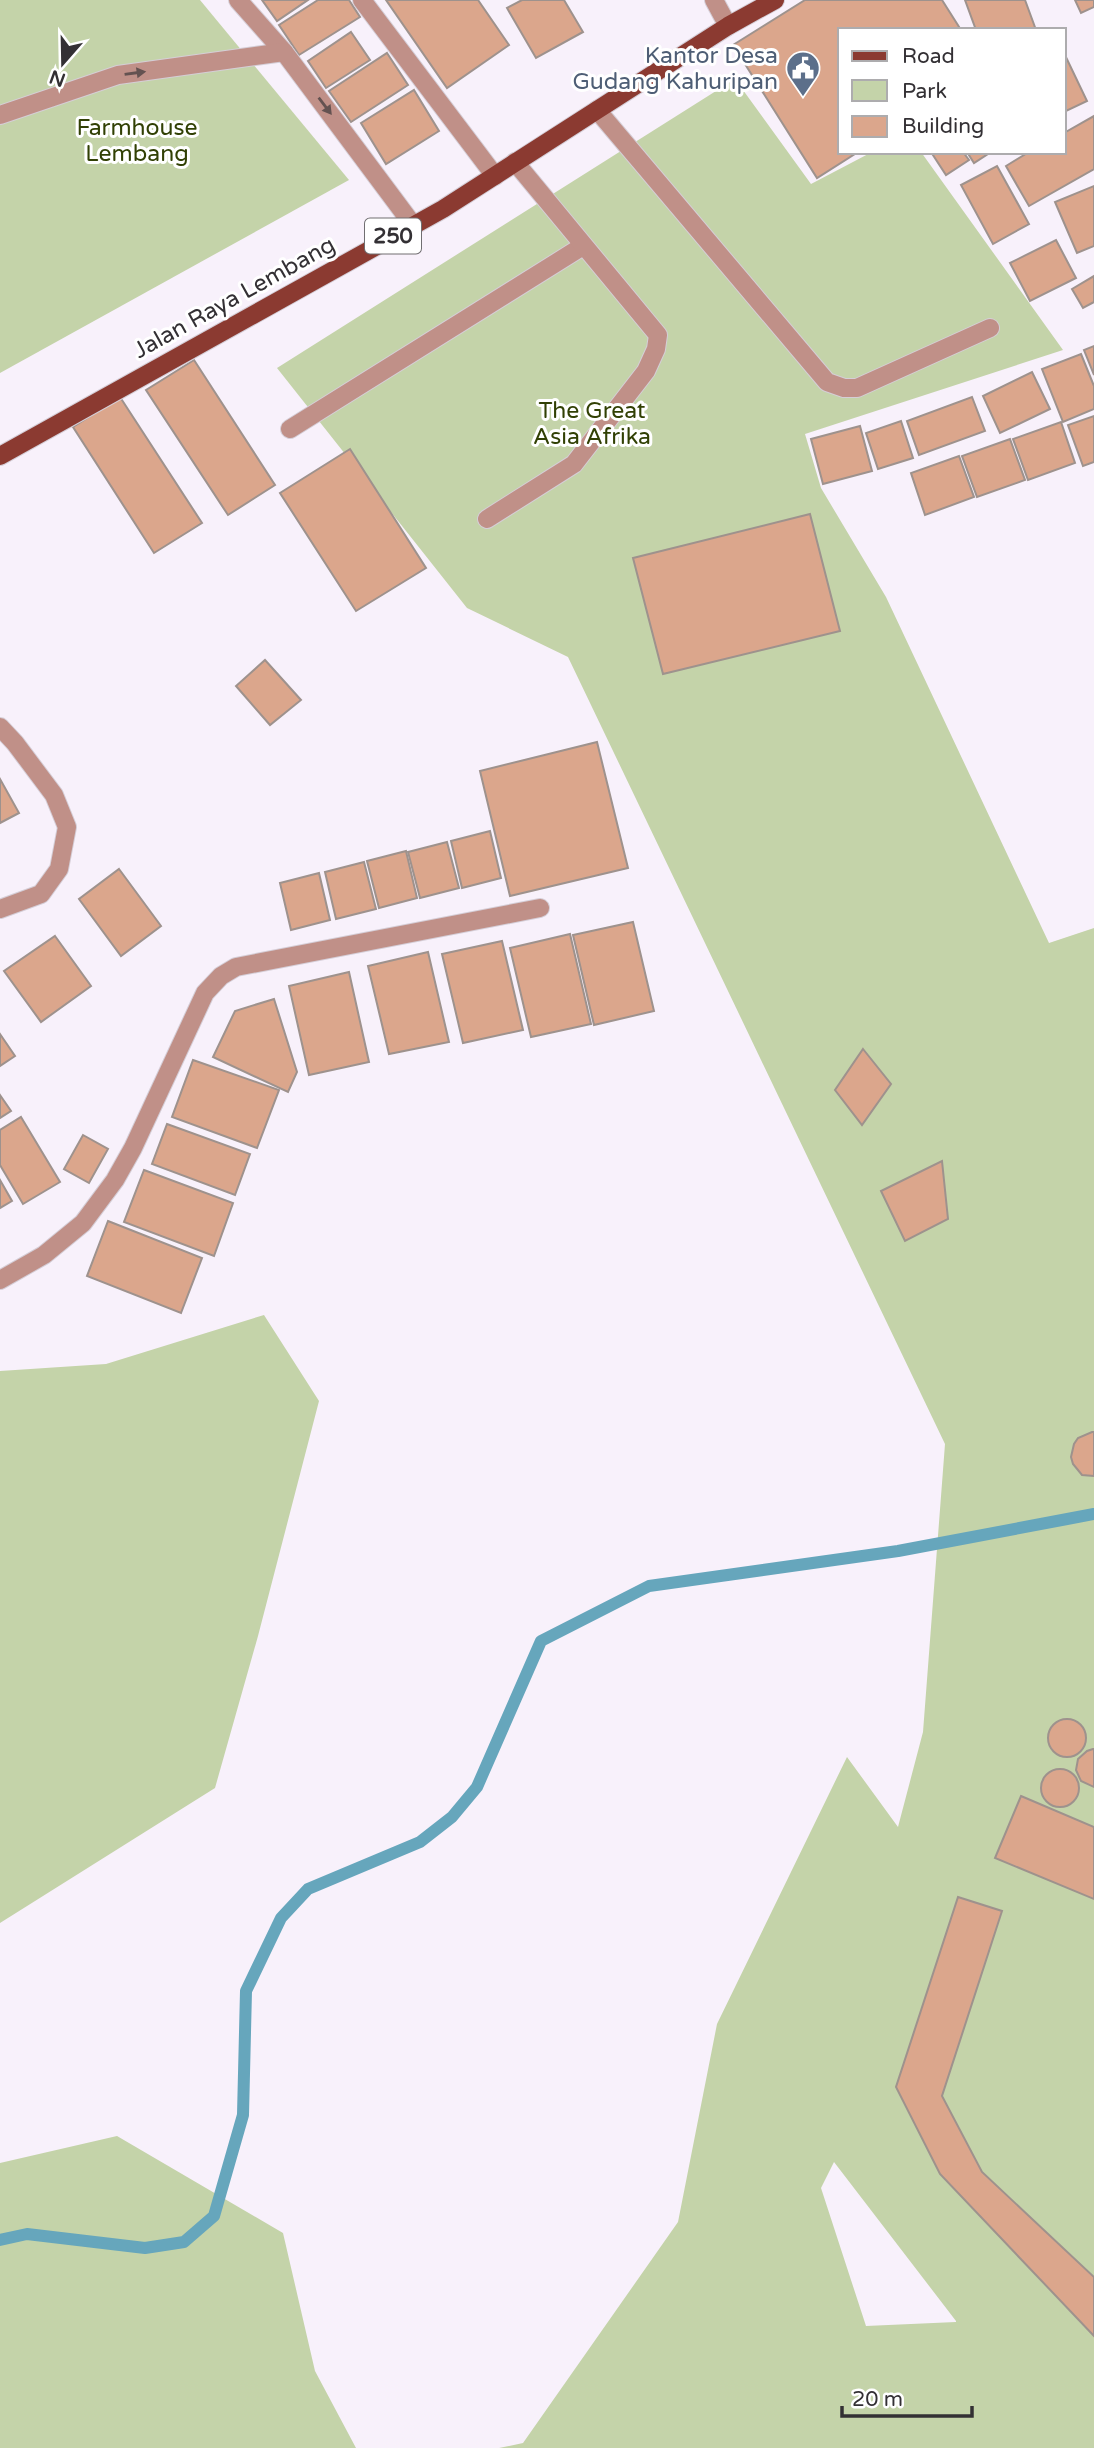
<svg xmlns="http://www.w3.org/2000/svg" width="1094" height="2448" viewBox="0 0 1094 2448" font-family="'Varela Round',sans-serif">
  <rect width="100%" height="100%" fill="#f8f1fb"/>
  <g fill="#c4d3a9" fill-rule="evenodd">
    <polygon points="0,0 200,0 349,180 0,373"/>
    <path d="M735,79L811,184L872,152H921L1063,350L805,434L821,488L886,597L1049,943L1094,928V2448H499L523,2443L678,2222L717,2024L847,1757L898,1827L923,1732L945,1444L568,657L467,608L277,368ZM834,2162L956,2321V2322L866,2326L821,2188Z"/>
    <polygon points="264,1315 319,1401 258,1636 215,1788 0,1923 0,1371 106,1364"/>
    <polygon points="117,2136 283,2233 315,2371 356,2448 0,2448 0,2163"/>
  </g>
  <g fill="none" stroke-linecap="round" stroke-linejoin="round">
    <polyline stroke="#66a6bc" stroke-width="12" points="0,2240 27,2234 145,2248 184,2242 214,2216 243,2115 246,1991 281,1918 308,1889 420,1842 452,1817 477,1787 541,1641 649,1586 898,1551 1094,1514"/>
  </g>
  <g fill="#dba68c" stroke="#9e928d" stroke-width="2">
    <polygon points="262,0 308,0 277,21"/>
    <polygon points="318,0 349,0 360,17 299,55 279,25"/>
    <polygon points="386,0 478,0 509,45 447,88"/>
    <polygon points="522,0 564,0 583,32 536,58 507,8"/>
    <polygon points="805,0 942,0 961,30 840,30 840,152 858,152 817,178 733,45"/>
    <polygon points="965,0 1025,0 1036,30 976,30"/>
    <polygon points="1075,0 1094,0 1094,7 1081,13"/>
    <polygon points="351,32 370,60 326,88 308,61"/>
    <polygon points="387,53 408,85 351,122 329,91"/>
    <polygon points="1064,53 1087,101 1064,112"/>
    <polygon points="414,90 439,131 386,164 361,123"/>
    <polygon points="1094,116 1094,169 1029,206 1006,166 1029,152 1064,152 1064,133"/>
    <polygon points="931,152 963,152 969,160 946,175"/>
    <polygon points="967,152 991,152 974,163"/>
    <polygon points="997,166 1029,224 993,244 961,185"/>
    <polygon points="1094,186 1094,246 1077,253 1055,202"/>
    <polygon points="1056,240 1076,278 1030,301 1010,263"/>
    <polygon points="1094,276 1094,302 1083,308 1072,289"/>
    <polygon points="1094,346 1094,375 1084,350"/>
    <polygon points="1081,354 1094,386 1094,409 1063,422 1042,369"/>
    <polygon points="194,360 275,485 228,515 146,390"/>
    <polygon points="1032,372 1050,409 1000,433 983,396"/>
    <polygon points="120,397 202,523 154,553 73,427"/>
    <polygon points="972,397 985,431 919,455 907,421"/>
    <polygon points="1094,416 1094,462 1083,466 1068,425"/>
    <polygon points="901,421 913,458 878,469 866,433"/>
    <polygon points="1061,422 1075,463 1028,480 1013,439"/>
    <polygon points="860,426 872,471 823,484 811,439"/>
    <polygon points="1010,439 1025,480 977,497 962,456"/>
    <polygon points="350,449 426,568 356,611 280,493"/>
    <polygon points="959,456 974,497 925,515 911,473"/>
    <polygon points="810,514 840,631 663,674 633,558"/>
    <polygon points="265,660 301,700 270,725 236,686"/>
    <polygon points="597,742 628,868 510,896 480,771"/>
    <polygon points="0,779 19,813 0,823"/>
    <polygon points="490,831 501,878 462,888 451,841"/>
    <polygon points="447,842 459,888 420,898 408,852"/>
    <polygon points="406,851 417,898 379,908 367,861"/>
    <polygon points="364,862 376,909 336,919 325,872"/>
    <polygon points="119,869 161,926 121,956 79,899"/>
    <polygon points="319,873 330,920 291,930 280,883"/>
    <polygon points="633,922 654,1011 594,1025 573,935"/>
    <polygon points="570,934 591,1024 531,1037 510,948"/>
    <polygon points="55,936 91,986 41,1022 4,971"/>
    <polygon points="502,941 523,1030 463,1043 442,954"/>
    <polygon points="428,952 449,1042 389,1054 368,966"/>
    <polygon points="349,972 369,1062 309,1075 289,986"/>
    <polygon points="274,999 297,1072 288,1092 213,1057 235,1011"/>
    <polygon points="0,1034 15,1056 0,1066"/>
    <polygon points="863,1049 891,1084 862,1125 835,1090"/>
    <polygon points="193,1060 279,1090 257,1148 172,1117"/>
    <polygon points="0,1095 11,1111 0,1118"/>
    <polygon points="21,1117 60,1182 23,1204 0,1165 0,1130"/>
    <polygon points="167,1124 250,1154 235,1195 152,1164"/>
    <polygon points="83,1135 108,1149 89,1183 64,1169"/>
    <polygon points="942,1161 948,1219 905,1241 881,1191"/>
    <polygon points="144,1170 233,1203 214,1256 124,1222"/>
    <polygon points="0,1180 12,1201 0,1208"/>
    <polygon points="108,1221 202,1258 181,1313 87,1276"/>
    <polygon points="1092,1432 1094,1432 1094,1476 1082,1475 1073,1464 1071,1457 1074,1444 1078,1438"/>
    <circle cx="1067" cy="1738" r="19"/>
    <polygon points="1093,1749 1094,1749 1094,1787 1081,1781 1076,1770 1078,1759 1087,1751"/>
    <circle cx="1060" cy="1788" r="19"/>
    <polygon points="1021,1796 1094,1827 1094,1899 995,1858"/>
    <polygon points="958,1897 1002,1911 942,2096 982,2172 1094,2277 1094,2336 940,2174 896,2087"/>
  </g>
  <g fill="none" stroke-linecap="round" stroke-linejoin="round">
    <g stroke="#d5ced7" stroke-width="20">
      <g id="service">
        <polyline points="238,0 284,52 413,225"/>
        <polyline points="597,110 827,382 844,388 857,388 990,328"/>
        <polyline points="0,115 118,75 284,52"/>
        <polyline points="290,429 583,246"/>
        <polyline points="487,519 574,464 646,371 656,349 658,335 515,162"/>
      </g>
    </g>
    <g stroke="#d5ced7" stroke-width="20">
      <g id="minor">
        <polyline points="362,0 495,176"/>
        <polyline points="714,0 728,26"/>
        <polyline points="0,727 15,743 54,795 67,827 59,869 41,894 0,909"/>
        <polyline points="0,1280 44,1255 83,1223 115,1180 133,1148 205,993 221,976 236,967 540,908"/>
      </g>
    </g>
    <g stroke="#d5ced7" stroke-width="20">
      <polyline id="primary" points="0,456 443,209 728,26 775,0"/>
    </g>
    <use href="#service" stroke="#c09088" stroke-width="18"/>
    <use href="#minor" stroke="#c09088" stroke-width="18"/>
    <use href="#primary" stroke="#8b3a31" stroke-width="18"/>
  </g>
  <defs><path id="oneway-solid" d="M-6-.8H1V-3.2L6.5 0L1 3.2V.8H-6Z" transform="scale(1.75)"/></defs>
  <g fill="#645251">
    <use href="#oneway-solid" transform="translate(135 73) rotate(-8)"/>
    <use href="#oneway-solid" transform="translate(325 106) rotate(53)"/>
  </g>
  <defs>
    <g id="civic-pin" transform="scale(1.75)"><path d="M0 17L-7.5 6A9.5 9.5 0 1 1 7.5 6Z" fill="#5c6f8a" stroke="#fff"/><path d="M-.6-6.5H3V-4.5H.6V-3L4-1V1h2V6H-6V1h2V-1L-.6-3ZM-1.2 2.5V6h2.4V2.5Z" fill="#fff"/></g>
  </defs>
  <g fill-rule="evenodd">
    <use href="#civic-pin" x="803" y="68"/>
  </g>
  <g text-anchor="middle" stroke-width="6" stroke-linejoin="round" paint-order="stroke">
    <rect fill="#fff" stroke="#706e71" stroke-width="2" x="365" y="218.5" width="56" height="35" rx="5"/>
    <g font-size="21" font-weight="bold" fill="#333034">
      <text x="393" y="243">250</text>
    </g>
    <g font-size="23" fill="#4e5e75" stroke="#fff" text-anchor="end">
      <text x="778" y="63">Kantor Desa<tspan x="778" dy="26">Gudang Kahuripan</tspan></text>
    </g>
    <g font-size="23" fill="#314004" stroke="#fff">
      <text x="137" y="135">Farmhouse<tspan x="137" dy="26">Lembang</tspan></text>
      <text x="592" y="418">The Great<tspan x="592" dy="26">Asia Afrika</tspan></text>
    </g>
    <g font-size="23" fill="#333034" stroke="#fff">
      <text transform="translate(234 297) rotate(-29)" y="8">Jalan Raya Lembang</text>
    </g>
  </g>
  <rect x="838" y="28" width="228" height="126" fill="#ffffff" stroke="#adacae" stroke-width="2"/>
  <rect x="852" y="51" width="35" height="10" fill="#8b3a31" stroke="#adacae" stroke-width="2"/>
  <text x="902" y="63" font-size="21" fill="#333034">Road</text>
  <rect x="852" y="80" width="35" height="21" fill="#c4d3a9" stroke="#adacae" stroke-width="2"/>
  <text x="902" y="98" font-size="21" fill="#333034">Park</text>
  <rect x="852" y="116" width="35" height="21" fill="#dba68c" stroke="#adacae" stroke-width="2"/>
  <text x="902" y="133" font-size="21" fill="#333034">Building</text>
  <g transform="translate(63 63) rotate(200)" stroke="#ffffff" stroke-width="5" paint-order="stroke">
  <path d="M0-5L12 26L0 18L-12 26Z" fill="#333034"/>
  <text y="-10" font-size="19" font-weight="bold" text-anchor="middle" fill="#333034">N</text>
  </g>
  <path d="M842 2406v10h130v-10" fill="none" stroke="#333034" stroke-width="3.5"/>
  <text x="852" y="2406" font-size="21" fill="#333034" stroke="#ffffff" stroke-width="5" paint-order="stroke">20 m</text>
</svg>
